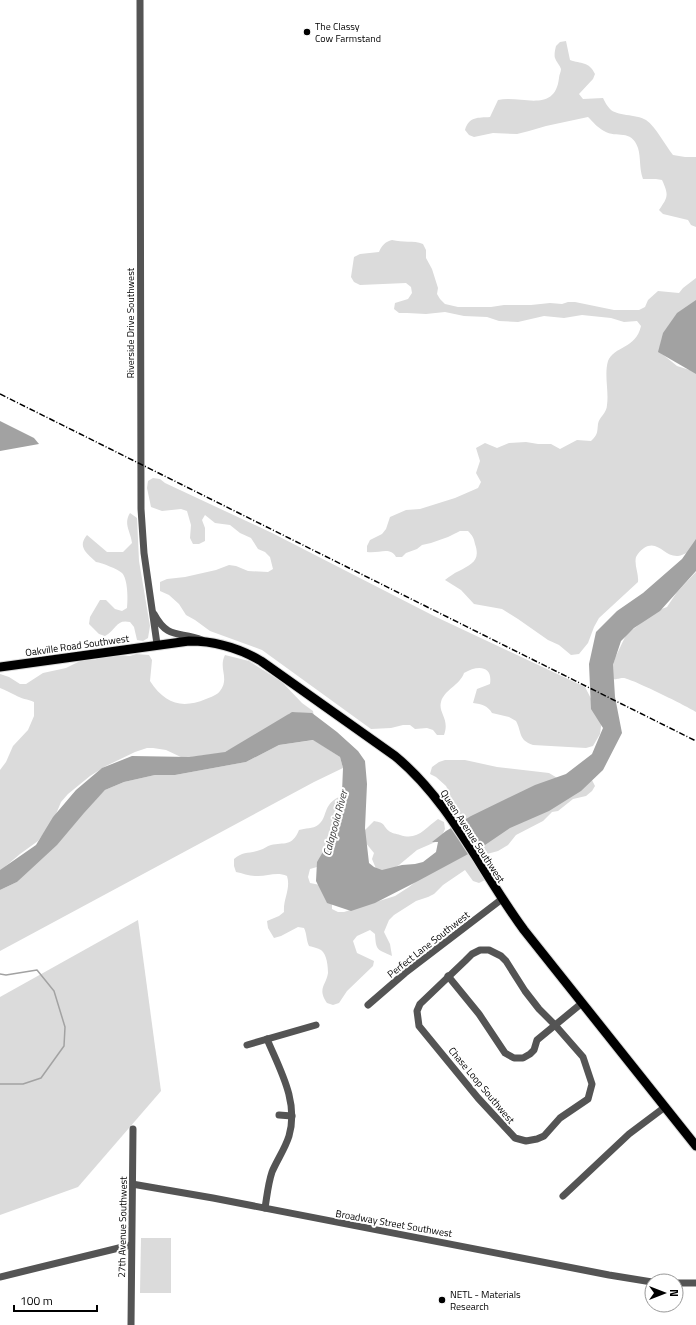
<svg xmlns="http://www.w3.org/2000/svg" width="696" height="1325" viewBox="0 0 696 1325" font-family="'Titillium Web',sans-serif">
  <rect width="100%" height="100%" fill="#fff"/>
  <g fill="#dbdbdb">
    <path d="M566,41L570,60C581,64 589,61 595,74L593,79L579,94L583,99L603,98C605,102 607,106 610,109C616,116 636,114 646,120C656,127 665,145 673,155L685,157H696V227L691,225L688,220L663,214L659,210C668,197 669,195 662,180L656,179H643C639,168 641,158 638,148C631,128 617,139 604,131C597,127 593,122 588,117L546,126L529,131L517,134L493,133L474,137L469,135L465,130C469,116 478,118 490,117L498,100C521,95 555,114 559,78C559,75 561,72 561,69C560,65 556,62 555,58C554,55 555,50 556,46L560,42Z"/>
    <path d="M392,240C403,243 413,240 423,244L426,250V258L432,269L438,288L437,294L440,299L445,304L458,307H491L504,305H531L550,303L562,304L568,302H575L614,310H639L645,307L648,300L658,291L679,293L683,288L696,278V302C684,315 657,334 661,353L677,366L696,372V545C691,550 685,555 678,556C664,557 658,539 644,548C641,550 638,553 636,557C634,565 639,574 638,582L599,618L594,627L588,643L579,654L571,655L559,645L548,640L518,619L502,609L474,604L461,590L445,580C449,577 454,573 459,571C471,564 481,561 475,544C474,538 472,535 468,531H460L448,537L431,543L422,545L417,549L406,553L402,557H396C390,546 379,554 367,552V546L370,540L382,534L386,529L390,517L406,510L420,509L455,498L478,488L481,482L476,473L480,461L476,448L485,443L497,448L509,443L526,442L538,444H551L560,449L577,440L591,441C598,434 597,433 598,424C599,417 607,413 607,405C609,391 604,375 608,361C614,346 636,349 641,326L637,321L624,322L611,318L582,315L564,318L544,316L518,322L499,321L487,317L464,316L445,312L426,314L407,313H399L394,309L395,303L408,299L412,293L411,287L406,283L360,285L354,282L351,277L354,257L360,254L379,252C382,245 385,242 392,240Z"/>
    <path d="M153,478L160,479L165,483L272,533L434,616L585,687L602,720L600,734L593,746L586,748L533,745C518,740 522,732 516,721L509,717L492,713C488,706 482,704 473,703L477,689L490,684C493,665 477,665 464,673C460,685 444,690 441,702C438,713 450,719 444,735H437L433,730L427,728L415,729L410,725H403L391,728L371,729L262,650L210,631L195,620L186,615L179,604L169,595L160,591V582L167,579L185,577L216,570L229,565L236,566L248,571L268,572L273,569L270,557L265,552L258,549L251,538L240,533L230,525L215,523L205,515L202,520L205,528V541L199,544H193L190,538L191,525L187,511L181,509L162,511L151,507L147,488L148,481Z"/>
    <path d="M130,513L137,518L139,561L150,626L148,638L143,641L137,640L134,627L130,622C116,619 117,629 105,636L99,634L89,624L90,617L100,600H106L115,609L122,611L127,608C128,600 128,579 122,573C118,569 102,563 96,562C87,553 77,547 87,535L107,552H123L132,543C131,532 123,524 130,513Z"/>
    <path d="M696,572V712C689,707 628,677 623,678C618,678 618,680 611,679V673L615,658L626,635L656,611L667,607L677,592Z"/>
    <path d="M136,654L149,655L152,660L150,681C165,704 182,709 206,699C211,697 217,695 220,691C230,678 218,669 225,655L249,661L282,682L302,703L313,711L314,717C305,715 301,711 290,713L277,725L223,753L183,758L166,750L153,748H147L135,752L106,766L90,776L68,794L61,802L54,819L38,841L20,854L0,871V770L6,762L13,746L28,730L34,716V702C28,699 21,699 15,695C10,693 6,690 0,688V674L9,677L20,684H26L43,673L66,668L82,660H95L105,655L130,656Z"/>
    <polygon points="314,740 340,757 343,768 314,782 0,951 0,890 17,882 105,790 124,782 155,775 175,775 246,762 279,745"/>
    <polygon points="445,760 465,760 497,767 549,773 559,779 592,780 595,786 592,791 586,796 573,799 558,811 552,812 543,821 516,835 508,845 498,851 487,854 484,848 484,841 451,806 450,794 446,786 436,777 430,774 432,767 439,762"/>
    <path d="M339,797L344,801L324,867H317L310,869L308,877L310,883L320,885L332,896V909L338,912H344L395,896L409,887L419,879L469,853L483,874L485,880L479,883L473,881L465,870L443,885L434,894L428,897L416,901L394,915L389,920L384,932L390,944L392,956C377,949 376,951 375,934L370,930L357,936L353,941L357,953L374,961L373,966L347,991L339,1003L333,1005L327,1003C317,988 326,986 328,973C328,967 327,954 321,950C318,948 313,947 309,946C306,940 307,934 304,928L298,927L281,936L274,938L268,928L267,921L279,916L284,912C283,899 291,889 287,876C276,871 267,877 255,876C249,876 242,873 236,872L234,866V859C243,851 249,854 260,850C264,849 267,846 271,845C284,842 292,847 299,830C305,828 313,829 318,825C328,818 322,805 339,797Z"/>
    <path d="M438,819L444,822L445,829L440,840L417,850L399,865L389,871H377L372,859L374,853L365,842V830L374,821C386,823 382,825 389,831C391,833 397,834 400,835C418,841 425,828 438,819Z"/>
    <polygon points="138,920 161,1091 78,1187 0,1215 0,997"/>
    <polygon points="141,1238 171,1238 171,1293 140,1293"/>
  </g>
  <g fill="#a2a2a2">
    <polygon points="696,300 696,374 658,352 663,333 677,313"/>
    <polygon points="0,421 34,438 39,444 0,451"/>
    <polygon points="696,539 696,571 660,611 634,628 621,641 613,665 615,697 622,733 603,770 581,791 549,811 510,828 485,845 418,881 375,903 351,911 327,903 316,881 317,862 331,838 342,792 343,768 340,757 313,740 279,745 246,762 175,775 155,775 124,782 105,790 84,813 57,845 17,882 0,890 0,870 36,845 53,817 76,790 102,768 132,756 189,757 225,752 292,712 312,713 337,732 358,751 365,761 367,784 365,828 369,863 374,867 382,870 402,865 415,864 423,862 436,852 438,842 432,842 446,831 471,816 535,785 566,774 592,754 603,728 591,709 589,664 596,632 617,611 643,593 682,559"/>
  </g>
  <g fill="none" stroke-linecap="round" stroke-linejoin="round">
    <polyline stroke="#a2a2a2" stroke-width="1.5" points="0,974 6,975 37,970 54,991 65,1027 64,1046 41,1078 23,1084 0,1084"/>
    <g stroke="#dbdbdb" stroke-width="11">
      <path id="major" d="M0,667L189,641C214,641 239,648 261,661L395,756C451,802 481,872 524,930L696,1146"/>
    </g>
    <g stroke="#545454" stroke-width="7">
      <polyline points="140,0 141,509 144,553 157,644"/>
      <path d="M154,614C168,640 179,631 202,640"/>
      <polygon points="480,950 489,950 501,956 506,961 525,991 539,1009 555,1025 583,1057 592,1084 588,1099 560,1118 544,1136 537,1139 526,1141 515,1138 478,1098 419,1026 417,1011 420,1004 465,961 472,954"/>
      <polyline points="448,976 479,1014 505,1053 514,1058 523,1058 530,1054 534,1050 537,1040 582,1003"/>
      <polyline points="368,1005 405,973 502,899"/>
      <polyline points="247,1045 316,1025"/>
      <polyline points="279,1115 292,1116"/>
      <polyline points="132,1184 213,1198 609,1275 652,1282"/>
      <polyline points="563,1196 629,1134 665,1107"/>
      <path d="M265,1208C267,1196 268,1184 272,1172C277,1160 285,1149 289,1136C299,1102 280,1070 267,1039"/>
      <polyline points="0,1277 131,1245"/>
      <polyline points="676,1283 696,1283"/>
      <polyline points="131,1325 133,1129"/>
    </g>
    <use href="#major" stroke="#000" stroke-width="9"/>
    <polyline stroke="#000" stroke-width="1.5" stroke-dasharray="6 2 1 2" stroke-linecap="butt" points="0,394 696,741"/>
  </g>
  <g fill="#000" stroke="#fff" stroke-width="1.5">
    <circle cx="307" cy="32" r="4"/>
    <circle cx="442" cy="1300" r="4"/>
  </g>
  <g text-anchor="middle" stroke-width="4" stroke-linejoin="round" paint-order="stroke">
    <g font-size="10" fill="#000" stroke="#fff" text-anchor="start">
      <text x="315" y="30">The Classy<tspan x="315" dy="12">Cow Farmstand</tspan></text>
      <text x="450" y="1298">NETL - Materials<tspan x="450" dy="12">Research</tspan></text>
    </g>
    <g font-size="10" fill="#000" stroke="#fff">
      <text transform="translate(130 323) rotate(-90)" y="4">Riverside Drive Southwest</text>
      <text transform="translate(77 645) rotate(-8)" y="4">Oakville Road Southwest</text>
      <text transform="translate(473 836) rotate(57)" y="4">Queen Avenue Southwest</text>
      <text transform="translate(428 944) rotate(-38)" y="4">Perfect Lane Southwest</text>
      <text transform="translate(482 1085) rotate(50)" y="4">Chase Loop Southwest</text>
      <text transform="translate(394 1223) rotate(10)" y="4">Broadway Street Southwest</text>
      <text transform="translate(122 1227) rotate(-89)" y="4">27th Avenue Southwest</text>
    </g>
    <g font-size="11" font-style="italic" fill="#434343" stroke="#fff">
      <text transform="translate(335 823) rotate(-75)" y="4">Calapooia River</text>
    </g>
  </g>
  <g transform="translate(664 1293) rotate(90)"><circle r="19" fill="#ffffff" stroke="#999999"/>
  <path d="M0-3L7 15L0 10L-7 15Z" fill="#000000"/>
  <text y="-6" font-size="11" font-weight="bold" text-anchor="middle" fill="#000000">N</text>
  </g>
  <path d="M14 1305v6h83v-6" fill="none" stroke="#000000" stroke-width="2"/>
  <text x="20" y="1305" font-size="12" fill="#000000" stroke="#ffffff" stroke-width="3" paint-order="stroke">100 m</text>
</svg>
